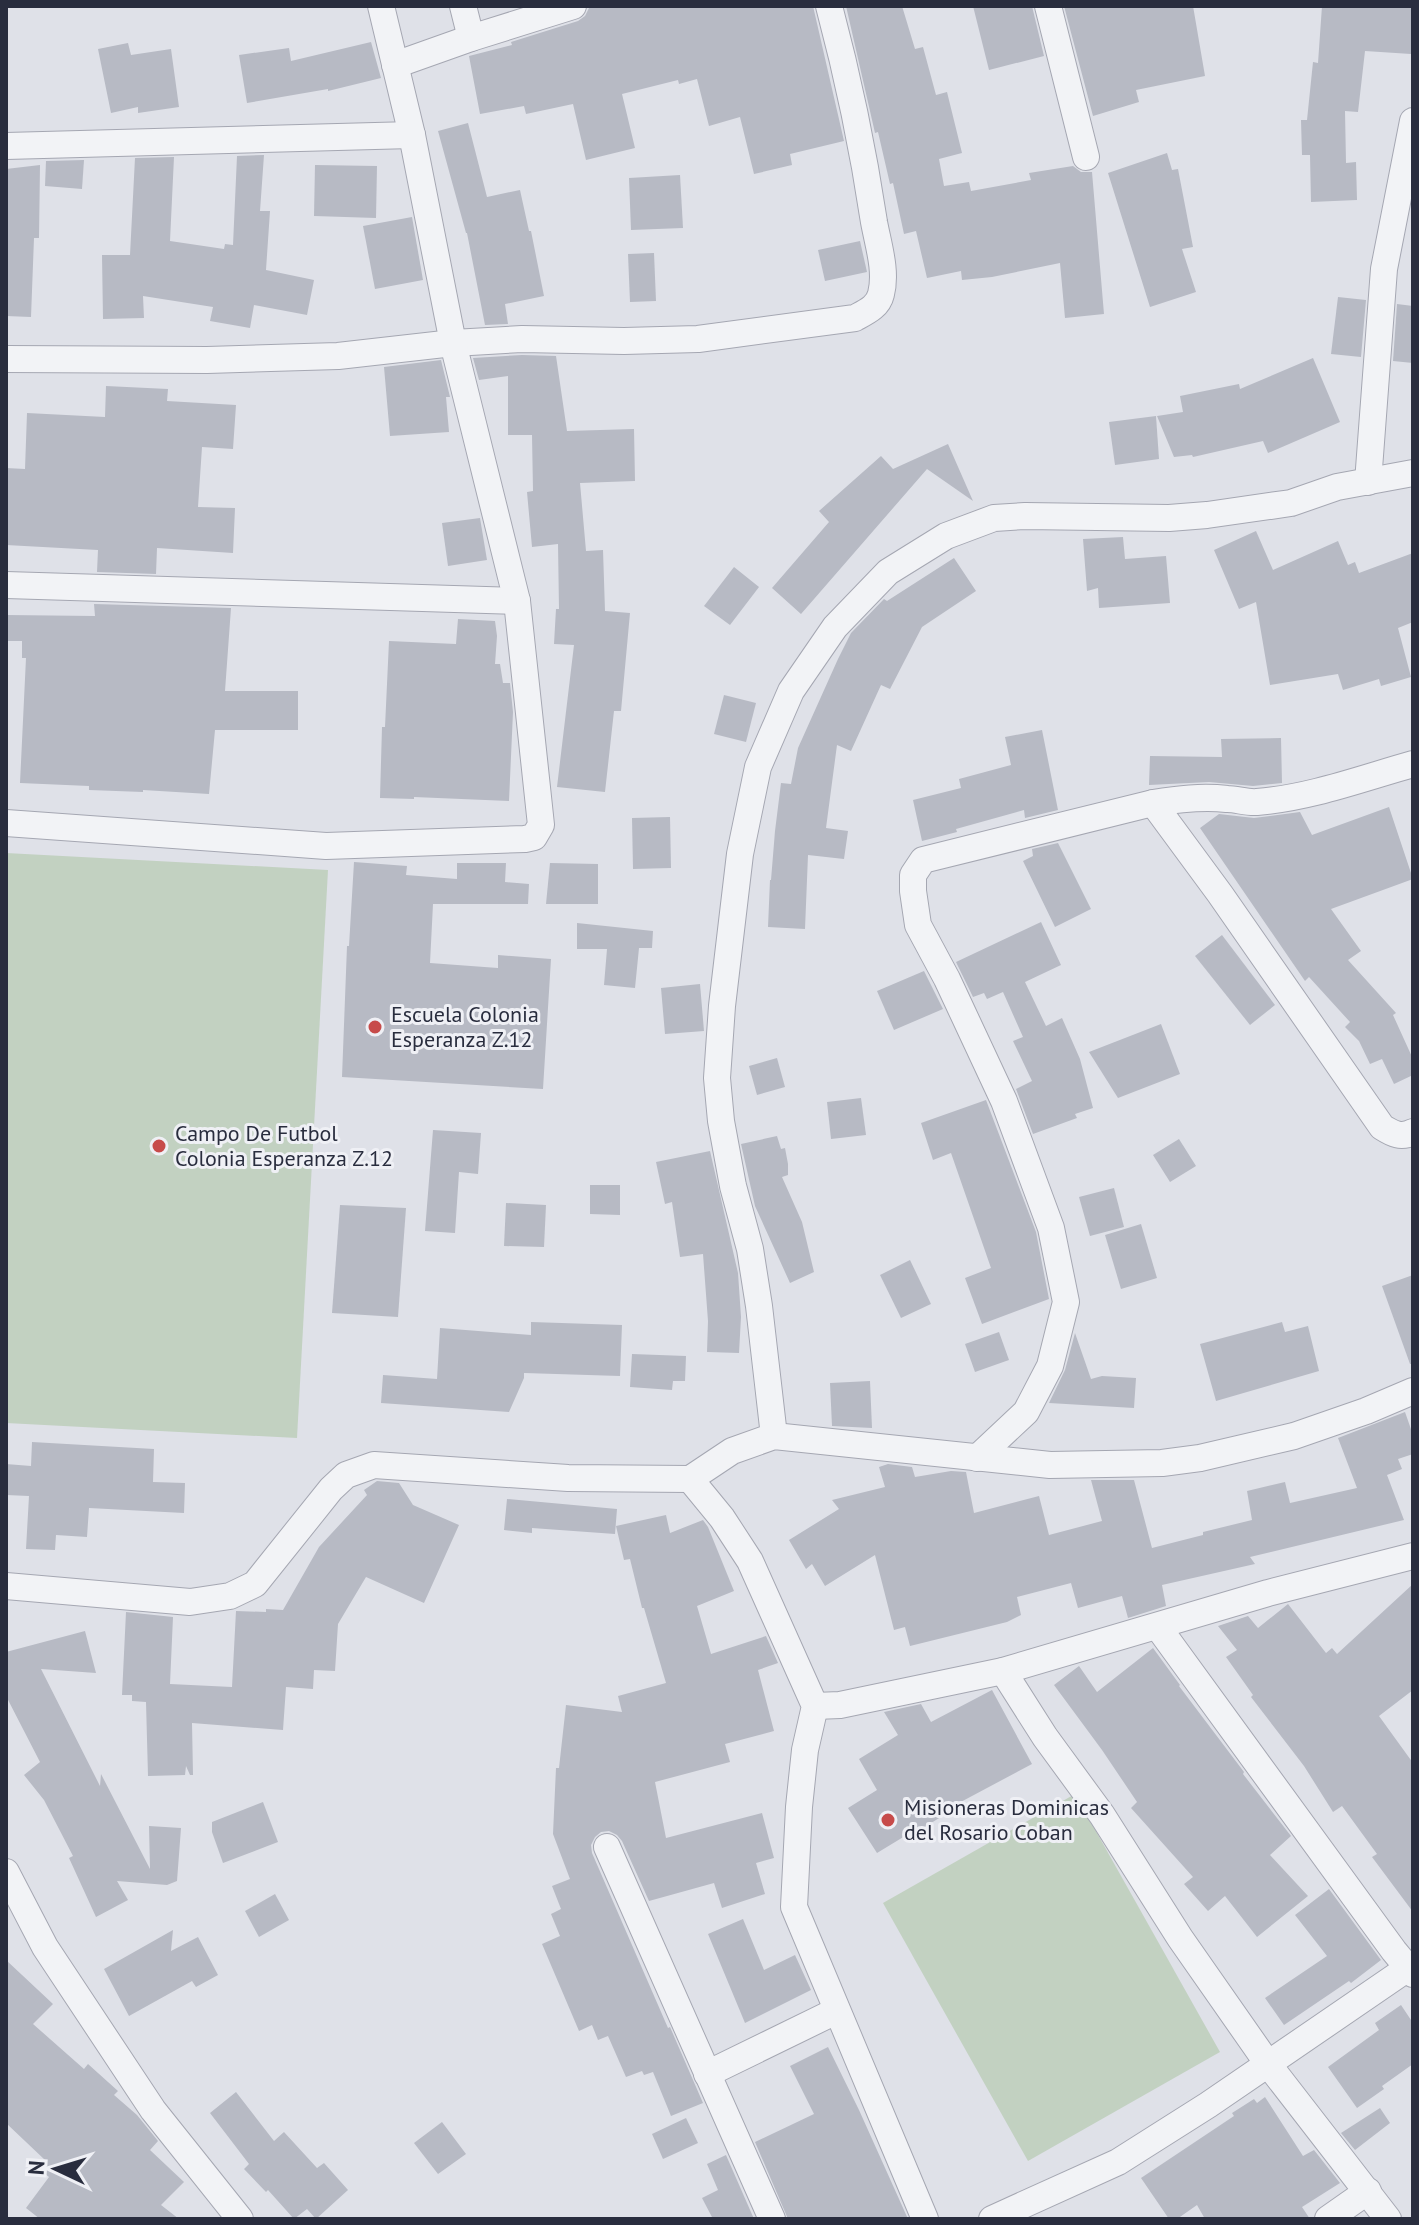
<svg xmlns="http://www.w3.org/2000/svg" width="1419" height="2225" viewBox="0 0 1419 2225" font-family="'PT Sans',sans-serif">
  <rect width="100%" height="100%" fill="#dfe1e8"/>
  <g fill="#c2d1c1">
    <polygon points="6,853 328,870 297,1438 6,1423"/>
    <polygon points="1075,1794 1220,2052 1028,2161 883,1903"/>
  </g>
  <g fill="#b7bac4">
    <polygon points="597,6 813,6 844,141 790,154 792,165 754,174 740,117 709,126 697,79 679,84 678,80 622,94 635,148 586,160 573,104 526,114 524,106 480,114 469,56 512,45 511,42 578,21 585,16 589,8"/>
    <polygon points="846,6 902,6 915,49 923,47 936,95 947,92 962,153 939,159 944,186 969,182 971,191 1031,180 1029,173 1073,166 1081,172 1092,172 1104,314 1065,318 1060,263 992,277 962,280 961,271 927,278 916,231 904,234 893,183 890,184 878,132 875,133"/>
    <polygon points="973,6 1032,6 1044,56 989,70"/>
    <polygon points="1064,6 1193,6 1205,76 1136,90 1139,102 1093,116"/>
    <polygon points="1322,6 1413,6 1411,54 1365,51 1358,112 1345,111 1346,163 1356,162 1357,200 1311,202 1310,155 1302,155 1301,120 1307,120 1313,62 1318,63"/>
    <polygon points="371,42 381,78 328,91 328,89 247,103 239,55 289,48 291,61"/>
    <polygon points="128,43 131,55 171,49 179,107 138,113 138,107 111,113 98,49"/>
    <polygon points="468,123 487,197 520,190 529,231 531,231 544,296 505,304 508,324 485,325 467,233 466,233 438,131"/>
    <polygon points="1167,153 1172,170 1178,169 1193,247 1182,249 1196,292 1150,307 1108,173"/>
    <polygon points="264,155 260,211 270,211 266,270 314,280 307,315 254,305 250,328 210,321 213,307 143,296 144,318 103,319 102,255 130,255 135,158 174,157 170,241 224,249 225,244 233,245 237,156"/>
    <polygon points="84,160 82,189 45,186 46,161"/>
    <polygon points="40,165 39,238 34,238 31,317 6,316 6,169"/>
    <polygon points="315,165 377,166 376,218 314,216"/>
    <polygon points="680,175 683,228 631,230 629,178"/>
    <polygon points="412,217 423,280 375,289 363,226"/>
    <polygon points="860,241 867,272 825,281 818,250"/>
    <polygon points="654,253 656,301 630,302 628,254"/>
    <polygon points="1338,297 1366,300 1361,357 1331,354"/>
    <polygon points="1397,304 1413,306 1413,363 1393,361"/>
    <polygon points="522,355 556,356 567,431 634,429 635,481 580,483 586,551 603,550 605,611 630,613 621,711 614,711 605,792 557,787 574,645 554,644 556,609 559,609 558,544 532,547 527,492 533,491 532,435 508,435 508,376 479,380 473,358"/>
    <polygon points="1313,358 1340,422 1268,453 1263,441 1193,457 1192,455 1174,457 1157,416 1183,412 1180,396 1239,384 1240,389"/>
    <polygon points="441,360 450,397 446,397 449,432 390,436 384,367"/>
    <polygon points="106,386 168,389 167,401 236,405 233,449 202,447 198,507 235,508 233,553 157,548 156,574 97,572 98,550 6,545 6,468 25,469 27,413 105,417"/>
    <polygon points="1156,416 1159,459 1115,465 1109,422"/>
    <polygon points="948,444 973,501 927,469 801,614 772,588 829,522 819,511 881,456 893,469"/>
    <polygon points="480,518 487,560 448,566 442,523"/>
    <polygon points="1256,531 1273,570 1338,541 1348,565 1355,562 1359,573 1413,553 1413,622 1398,628 1411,677 1381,686 1379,679 1343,690 1338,674 1270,685 1256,602 1239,609 1214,550"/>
    <polygon points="1123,537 1125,559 1166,556 1170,603 1099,608 1098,588 1087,591 1083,539"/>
    <polygon points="954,558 976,591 922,627 890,689 881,685 851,751 837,745 826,828 848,831 844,859 808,855 805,929 768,927 770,880 771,880 775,831 781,783 791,784 798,748 838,659 851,633 884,599 887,601"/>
    <polygon points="734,567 759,587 730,625 704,606"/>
    <polygon points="94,604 231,608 225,691 298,691 298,730 215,730 209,794 143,790 143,792 89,790 89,786 20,783 26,658 22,658 22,641 6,641 6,615 95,616"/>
    <polygon points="458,619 495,621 497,636 495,664 500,664 503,683 510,683 513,712 509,801 414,797 414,799 380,798 382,727 385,727 389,641 456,644"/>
    <polygon points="724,695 756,703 746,742 714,734"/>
    <polygon points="1042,730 1058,810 1025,818 1024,810 956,829 957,832 922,841 913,800 961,788 959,779 1011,765 1005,737"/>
    <polygon points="1281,738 1282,783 1253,786 1209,782 1149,785 1150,756 1222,757 1221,739"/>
    <polygon points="1389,807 1413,879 1331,909 1361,951 1348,960 1396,1013 1393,1015 1413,1059 1413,1075 1394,1084 1382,1059 1370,1064 1359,1041 1345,1027 1350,1022 1309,977 1305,981 1200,828 1219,814 1254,818 1300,812 1312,835"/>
    <polygon points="670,817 671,868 633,869 632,818"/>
    <polygon points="1058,843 1091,909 1055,927 1023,861 1033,856 1032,849"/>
    <polygon points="354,862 407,866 406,875 457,879 457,863 506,863 505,882 529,884 528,904 433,904 430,963 498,968 498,955 551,959 543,1089 342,1077 347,946 349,946"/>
    <polygon points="550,863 598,864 598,904 546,904"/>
    <polygon points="1041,922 1061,965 1025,982 1046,1026 1062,1018 1080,1059 1093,1108 1075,1114 1077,1118 1033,1134 1016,1089 1032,1081 1013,1041 1023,1037 1003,992 987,999 984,993 973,997 956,962"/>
    <polygon points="577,923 653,931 652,948 639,948 635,988 604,985 607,949 577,949"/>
    <polygon points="1222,935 1275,1005 1250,1025 1195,956"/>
    <polygon points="924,971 943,1009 894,1030 877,991"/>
    <polygon points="700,984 704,1031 665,1034 661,988"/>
    <polygon points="1161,1024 1180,1074 1118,1098 1089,1052"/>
    <polygon points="777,1058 785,1087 757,1095 749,1066"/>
    <polygon points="861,1098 866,1135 831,1139 827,1102"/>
    <polygon points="986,1100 1036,1232 1049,1299 982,1324 965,1278 991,1268 951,1153 933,1160 921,1123"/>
    <polygon points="433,1130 481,1133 478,1174 459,1172 455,1233 425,1231"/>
    <polygon points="777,1136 781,1149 785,1148 788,1164 788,1175 782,1177 802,1222 814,1272 790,1283 755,1206 741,1144"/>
    <polygon points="1179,1139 1196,1166 1170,1182 1153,1155"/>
    <polygon points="710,1151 738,1273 741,1317 739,1353 707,1352 708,1321 703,1254 680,1257 672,1202 665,1204 656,1162"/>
    <polygon points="590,1185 620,1185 620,1215 590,1214"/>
    <polygon points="1114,1188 1124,1227 1090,1236 1079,1197"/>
    <polygon points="506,1203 546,1205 544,1247 504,1246"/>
    <polygon points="340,1205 406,1208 398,1317 332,1313"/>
    <polygon points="1141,1224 1157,1278 1121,1289 1105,1235"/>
    <polygon points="910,1260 931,1304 901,1318 880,1275"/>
    <polygon points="1413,1275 1413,1364 1410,1364 1382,1286"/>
    <polygon points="531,1322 622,1325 620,1376 524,1373 524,1378 509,1412 381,1403 383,1375 437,1379 440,1328 531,1335"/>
    <polygon points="1282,1322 1285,1332 1308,1326 1319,1371 1216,1401 1200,1344"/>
    <polygon points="999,1332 1009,1360 975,1372 965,1344"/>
    <polygon points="1075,1333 1091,1379 1102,1376 1136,1378 1134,1408 1049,1403 1065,1370"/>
    <polygon points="632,1354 686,1356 685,1381 673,1381 672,1390 630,1387"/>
    <polygon points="870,1381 872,1428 832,1426 830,1383"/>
    <polygon points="1405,1412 1413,1435 1413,1454 1398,1459 1402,1469 1387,1475 1404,1520 1250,1557 1255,1564 1162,1585 1166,1606 1128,1618 1122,1596 1078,1608 1071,1583 1017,1597 1021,1615 1007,1622 910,1646 905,1627 894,1630 875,1555 825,1586 812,1564 806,1569 789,1540 839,1509 832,1500 885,1487 879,1467 888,1464 912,1467 915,1477 951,1471 966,1472 974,1513 1039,1496 1049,1535 1102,1521 1091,1480 1134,1480 1152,1548 1203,1535 1203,1532 1252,1520 1247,1491 1285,1482 1290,1503 1357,1488 1338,1438"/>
    <polygon points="32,1442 154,1449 153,1482 185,1483 184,1513 89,1508 87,1537 56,1535 55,1550 26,1549 29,1496 6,1495 6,1464 31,1466"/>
    <polygon points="377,1481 399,1483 413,1505 459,1525 424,1603 366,1577 338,1624 335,1671 314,1670 313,1689 286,1687 283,1730 192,1723 193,1775 190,1775 186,1766 185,1775 148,1776 146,1702 132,1701 132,1695 122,1695 126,1612 173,1617 170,1684 232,1687 236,1611 266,1612 266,1609 283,1610 319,1547 367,1495 364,1490"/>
    <polygon points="507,1499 617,1509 615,1534 532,1528 532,1533 504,1530"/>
    <polygon points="666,1515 670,1533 703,1520 708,1527 734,1591 697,1606 711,1654 766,1636 778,1663 758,1670 774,1731 725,1744 730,1762 655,1782 666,1838 762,1813 774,1858 756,1863 765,1894 722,1908 714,1883 649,1901 622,1841 617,1835 609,1831 601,1832 595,1837 591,1845 592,1853 668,2028 670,2027 703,2103 671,2116 653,2072 644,2075 642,2071 626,2077 608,2036 598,2040 592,2025 579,2031 542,1944 560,1936 551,1914 561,1909 552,1886 570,1879 553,1834 556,1768 559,1768 566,1705 622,1712 618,1696 666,1683 644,1608 642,1608 630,1559 624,1560 616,1526"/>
    <polygon points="1413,1584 1413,1690 1379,1716 1413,1763 1413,1912 1372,1857 1377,1854 1342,1806 1333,1812 1304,1766 1251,1697 1253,1695 1226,1657 1237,1650 1218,1626 1248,1616 1258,1628 1288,1604 1326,1653 1332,1648 1337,1654"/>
    <polygon points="85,1631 96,1673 41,1669 100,1786 101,1774 150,1869 149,1826 181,1828 177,1881 167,1885 117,1881 128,1900 96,1917 69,1858 73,1856 44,1800 24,1775 40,1762 6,1696 6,1652"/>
    <polygon points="1153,1648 1180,1685 1179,1686 1244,1772 1243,1774 1291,1836 1270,1855 1308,1896 1257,1937 1225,1896 1208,1911 1184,1884 1193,1877 1131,1808 1137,1802 1102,1750 1054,1685 1079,1666 1097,1692"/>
    <polygon points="992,1690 1032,1764 942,1812 944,1815 907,1838 905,1836 877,1853 848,1808 877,1790 859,1759 898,1735 884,1712 921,1704 931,1722"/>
    <polygon points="263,1802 278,1842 223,1863 212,1832 212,1822"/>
    <polygon points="1329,1889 1381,1960 1351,1983 1349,1981 1284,2025 1265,1998 1327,1956 1295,1915"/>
    <polygon points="275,1894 289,1920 259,1937 245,1911"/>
    <polygon points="743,1919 764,1970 795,1955 811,1990 745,2023 708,1934"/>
    <polygon points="173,1930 171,1951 198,1937 218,1975 196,1987 192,1981 129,2016 104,1969"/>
    <polygon points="6,1960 53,2004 33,2024 84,2069 88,2064 118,2091 114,2095 137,2115 158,2141 150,2150 184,2182 161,2205 179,2219 40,2219 26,2208 49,2177 39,2169 45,2160 6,2123"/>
    <polygon points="1401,2005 1413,2023 1413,2064 1382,2086 1384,2089 1357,2108 1328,2067 1379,2030 1375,2023"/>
    <polygon points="828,2047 859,2110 908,2219 788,2219 755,2142 814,2114 790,2066"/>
    <polygon points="236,2092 274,2141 284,2132 317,2168 324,2163 348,2190 316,2219 307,2209 294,2219 268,2190 266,2192 244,2169 249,2164 210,2113"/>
    <polygon points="1265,2097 1303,2156 1314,2150 1340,2183 1302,2207 1310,2219 1205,2219 1197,2205 1177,2219 1169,2219 1141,2178 1234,2116 1232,2113 1254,2099 1257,2103"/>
    <polygon points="1380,2108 1390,2123 1355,2150 1341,2133"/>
    <polygon points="686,2118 698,2143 663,2159 652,2134"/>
    <polygon points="442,2122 466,2154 438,2174 414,2143"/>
    <polygon points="726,2155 754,2219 713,2219 702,2198 718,2190 707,2164"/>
  </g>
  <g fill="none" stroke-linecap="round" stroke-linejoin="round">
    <g stroke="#a5a7b2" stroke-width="28">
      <g id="minor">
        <polyline points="463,6 471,38"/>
        <polyline points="1048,6 1086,157"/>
        <polyline points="395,65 471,38 573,6"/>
        <polyline points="6,146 412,135"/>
        <path d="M6,359L207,360L338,356L453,343L522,339L624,341L698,339L855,318C866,312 878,307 881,294C887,271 878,244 874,222C863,149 848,77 829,6"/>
        <polyline points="1368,482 1384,269 1413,121"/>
        <polyline points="6,585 517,601"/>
        <path d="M1153,803L1220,894L1382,1127C1393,1134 1401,1138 1413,1132"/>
        <polyline points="6,823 326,846 525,839 534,837 541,825 517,601 453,343 412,135 381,6"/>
        <polyline points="774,1436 759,1306 750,1249 733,1186 721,1121 717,1078 722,1006 740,854 758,767 791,691 835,627 888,572 946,536 994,518 1025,516 1169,518 1207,515 1291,503 1337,487 1413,473"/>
        <path d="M977,1458L1026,1412L1050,1366L1066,1302L1051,1228L1004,1101L947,979L918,925L913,891V875L923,860L1153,803C1178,799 1202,796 1227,799C1237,799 1247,803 1257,802C1310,798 1363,778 1413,764"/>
        <polyline points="690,1479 722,1518 750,1561 815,1706 805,1750 799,1807 794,1907 925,2219"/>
        <polyline points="6,1586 190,1602 230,1596 255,1584 331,1489 346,1475 374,1465 568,1478 690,1479 732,1451 774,1436 1050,1465 1162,1463 1200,1458 1294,1436 1366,1411 1413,1391"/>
        <polyline points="1158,1627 1394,1951 1413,1974"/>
        <polyline points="1003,1671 1045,1737 1102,1815 1180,1938 1268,2064 1388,2219"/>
        <polyline points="815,1706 840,1705 1003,1671 1268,1593 1413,1556"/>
        <polyline points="607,1847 772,2219"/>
        <polyline points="6,1872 45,1947 153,2110 240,2219"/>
        <polyline points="707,2074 836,2011"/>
        <polyline points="992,2219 1118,2162 1208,2105 1408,1968"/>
        <polyline points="1328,2219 1368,2191"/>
      </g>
    </g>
    <use href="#minor" stroke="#f2f3f6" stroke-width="26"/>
  </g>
  <g fill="#c74b4a" stroke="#eff0f5" stroke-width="3">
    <circle cx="375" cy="1027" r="8"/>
    <circle cx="159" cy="1146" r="8"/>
    <circle cx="888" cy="1820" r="8"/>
  </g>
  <g text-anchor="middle" stroke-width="6" stroke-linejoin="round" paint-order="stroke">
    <g font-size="22" fill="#292d3e" stroke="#eff0f5" text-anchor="start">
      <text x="391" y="1022">Escuela Colonia<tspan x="391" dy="25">Esperanza Z.12</tspan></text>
      <text x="175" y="1141">Campo De Futbol<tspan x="175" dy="25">Colonia Esperanza Z.12</tspan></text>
      <text x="904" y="1815">Misioneras Dominicas<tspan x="904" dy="25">del Rosario Coban</tspan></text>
    </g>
  </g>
  <rect width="1419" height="2225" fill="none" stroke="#292d3e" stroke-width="16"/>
  <g transform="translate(56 2169) rotate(274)" stroke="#eff0f5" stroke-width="6" paint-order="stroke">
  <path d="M0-6L14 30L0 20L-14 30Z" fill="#292d3e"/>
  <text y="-12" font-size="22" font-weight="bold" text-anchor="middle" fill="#292d3e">N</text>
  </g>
</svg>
